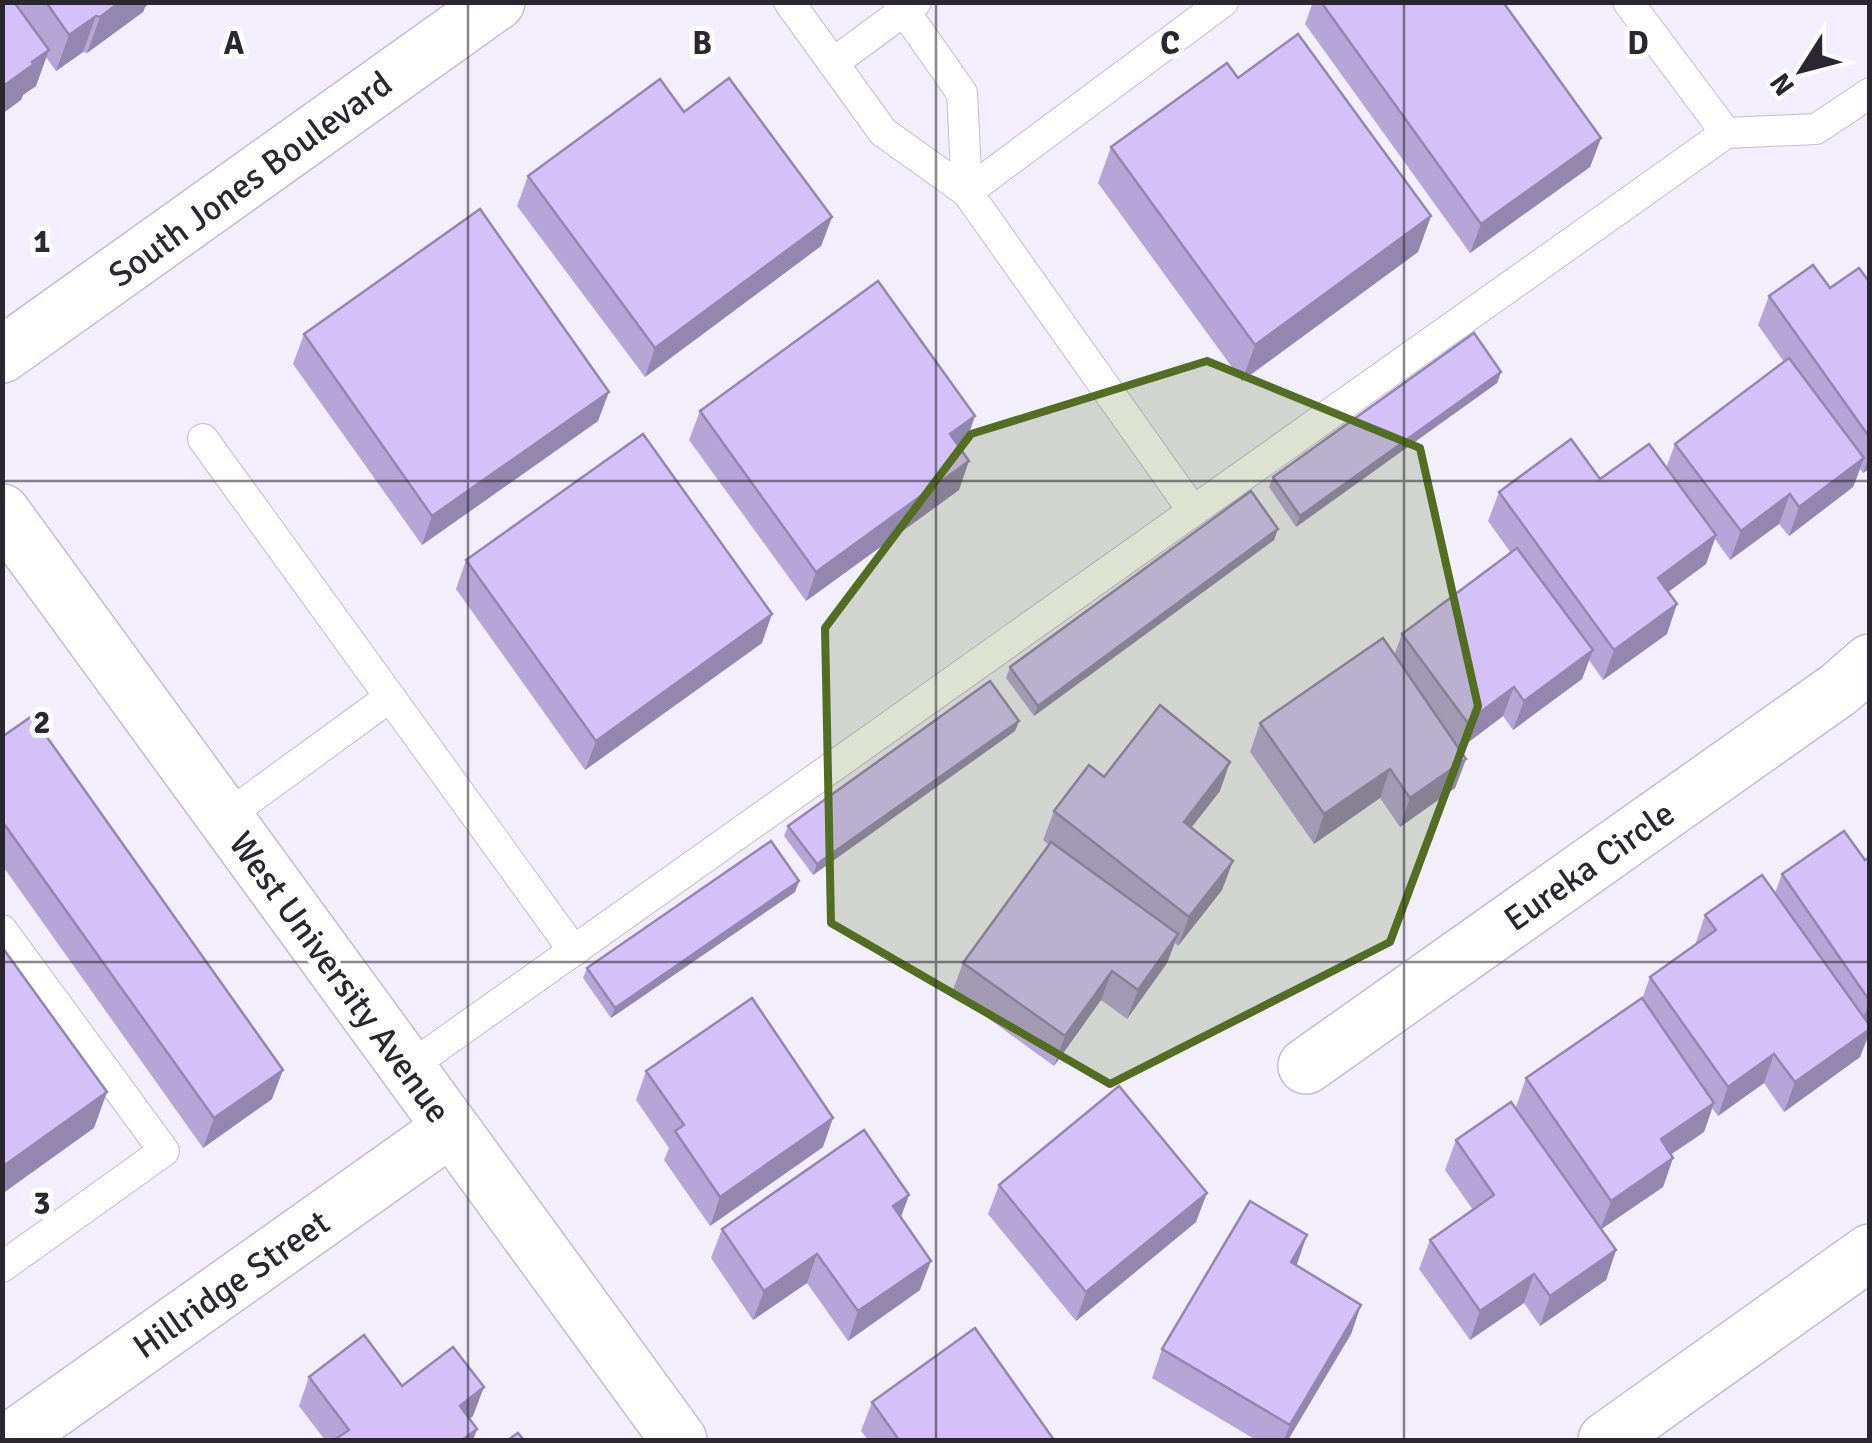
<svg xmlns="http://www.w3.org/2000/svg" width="1872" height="1443" viewBox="0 0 1872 1443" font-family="Signika,sans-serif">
  <rect width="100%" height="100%" fill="#f2eefc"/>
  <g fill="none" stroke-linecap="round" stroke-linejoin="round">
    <g stroke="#c2bcd2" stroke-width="32">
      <g id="lane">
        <polyline points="789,2 883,132 967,192 1193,511"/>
        <polyline points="898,2 962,93 967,192"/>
        <polyline points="833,63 916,2"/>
        <polyline points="1726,133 1816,129 1870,93"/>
        <polyline points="967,192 1223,2"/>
        <polyline points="203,439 574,951"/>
        <polyline points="224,818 390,697"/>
        <polyline points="2,930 164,1151 2,1267"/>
        <polyline points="408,1068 1726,133 1628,2"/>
      </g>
    </g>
    <g stroke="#c2bcd2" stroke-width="58">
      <g id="street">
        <polyline points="2,512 679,1440"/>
        <polyline points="1306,1066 1839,689 1870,662"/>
        <polyline points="11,1440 451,1128"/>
        <polyline points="1606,1440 1870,1252"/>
      </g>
    </g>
    <g stroke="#c2bcd2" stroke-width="58">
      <polyline id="primary" points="2,355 497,2"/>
    </g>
    <use href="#lane" stroke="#fff" stroke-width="30"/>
    <use href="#street" stroke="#fff" stroke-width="55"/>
    <use href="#primary" stroke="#fff" stroke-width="55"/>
  </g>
  <g fill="#b6a6d7">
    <polygon points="2,2 151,2 145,7 143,12 87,53 83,52 56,71 46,57 36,86 23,95 21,100"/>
    <polygon points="1313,2 1503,2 1601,138 1590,167 1470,253 1305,24"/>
    <polygon points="1238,78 1431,216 1418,252 1242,381 1098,183 1111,147"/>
    <polygon points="684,112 832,217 821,246 645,377 517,206 528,176"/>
    <polygon points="1870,283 1870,468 1863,473 1860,469 1853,487 1789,536 1779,524 1730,560 1715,539 1706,564 1668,592 1667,634 1603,680 1589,660 1582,679 1513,730 1503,716 1459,749 1466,759 1455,788 1400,827 1380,798 1314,844 1250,752 1260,723 1394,655 1402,634 1511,553 1488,521 1499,492 1600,479 1666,468 1675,444 1784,362 1758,325 1769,296"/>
    <polygon points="304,334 598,421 422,545 293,364"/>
    <polygon points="1501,372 1497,383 1296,527 1269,487 1273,477"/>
    <polygon points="700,411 965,445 960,448 959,490 806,601 689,440"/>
    <polygon points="1278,529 1274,540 1034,716 1006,678 1010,667"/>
    <polygon points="466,560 762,643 585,770 456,589"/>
    <polygon points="1019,721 1015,731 813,875 784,836 788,826"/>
    <polygon points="2,737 272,1099 203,1148 2,865"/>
    <polygon points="1104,777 1220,791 1191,828 1233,861 1222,890 1178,946 1175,943 1167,963 1127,1019 1101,1000 1054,1066 952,992 963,963 1049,845 1043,840 1054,811"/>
    <polygon points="1870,857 1870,1022 1868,1023 1870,1026 1870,1033 1860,1057 1784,1112 1764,1083 1718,1116 1712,1108 1704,1132 1671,1154 1673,1158 1663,1187 1601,1229 1616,1250 1606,1280 1540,1326 1524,1303 1470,1340 1419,1269 1430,1240 1473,1210 1445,1170 1456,1140 1516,1107 1526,1078 1642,999 1650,977 1695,945 1705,915 1775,893 1782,874 1865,860"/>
    <polygon points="799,881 795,892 611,1018 583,978 587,968"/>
    <polygon points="646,1071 823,1147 710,1226 664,1160 669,1148 636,1100"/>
    <polygon points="999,1185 1196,1222 1076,1321 988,1214"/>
    <polygon points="909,1195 901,1217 920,1290 848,1341 807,1283 753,1320 711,1258 722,1229"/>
    <polygon points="1296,1265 1361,1305 1351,1334 1288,1440 1256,1440 1152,1378 1162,1349"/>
    <polygon points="309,1377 402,1386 473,1416 469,1419 477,1429 473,1440 325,1440 299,1406"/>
    <polygon points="872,1402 1054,1440 868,1440 861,1431"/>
  </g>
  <g fill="#9487af">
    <polygon points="120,2 151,2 145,7 143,12 87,53 100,17"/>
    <polygon points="96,16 83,52 56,71 69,35"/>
    <polygon points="49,50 36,86 23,95 21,100 2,114 2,87"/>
    <polygon points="1601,138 1590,167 1470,253 1481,224"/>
    <polygon points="1431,216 1418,252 1242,381 1255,345"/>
    <polygon points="832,217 821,246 645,377 655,348"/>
    <polygon points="1501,372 1497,383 1296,527 1300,516"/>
    <polygon points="609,392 598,421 422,545 432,516"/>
    <polygon points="975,416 965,445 940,463 950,434"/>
    <polygon points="1870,455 1870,468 1863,473"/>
    <polygon points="1864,458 1853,487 1789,536 1799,507"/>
    <polygon points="969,461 959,490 806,601 816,572"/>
    <polygon points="1790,494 1779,524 1730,560 1741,531"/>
    <polygon points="1278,529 1274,540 1034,716 1038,706"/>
    <polygon points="1716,535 1706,564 1648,607 1658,578"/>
    <polygon points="1677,604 1667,634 1603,680 1614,650"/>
    <polygon points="772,614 762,643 585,770 596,741"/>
    <polygon points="1593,650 1582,679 1513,730 1524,701"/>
    <polygon points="1514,687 1503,716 1457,751 1467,722"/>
    <polygon points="1019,721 1015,731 813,875 817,864"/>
    <polygon points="1466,759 1455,788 1400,827 1410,798"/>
    <polygon points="1230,762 1220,791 1173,851 1184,822"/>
    <polygon points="1390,769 1380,798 1314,844 1324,814"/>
    <polygon points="1233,861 1222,890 1178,946 1189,917"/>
    <polygon points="799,881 795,892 611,1018 615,1008"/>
    <polygon points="1178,934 1167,963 1127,1019 1138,990"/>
    <polygon points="1112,971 1101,1000 1054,1066 1065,1036"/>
    <polygon points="1870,1000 1870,1022 1859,1029"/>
    <polygon points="1870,1029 1860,1057 1784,1112 1795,1082"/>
    <polygon points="1774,1054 1764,1083 1718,1116 1728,1087"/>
    <polygon points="283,1070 272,1099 203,1148 214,1118"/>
    <polygon points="107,1092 94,1128 2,1194 2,1167"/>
    <polygon points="1714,1103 1704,1132 1651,1168 1661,1139"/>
    <polygon points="833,1118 823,1147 710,1226 720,1197"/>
    <polygon points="1673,1158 1663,1187 1600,1230 1611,1201"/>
    <polygon points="1207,1193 1196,1222 1076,1321 1086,1292"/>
    <polygon points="909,1195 898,1224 893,1206"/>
    <polygon points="1307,1235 1297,1264 1280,1291 1291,1262"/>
    <polygon points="1616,1250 1606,1280 1540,1326 1550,1296"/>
    <polygon points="817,1254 807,1283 753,1320 764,1291"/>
    <polygon points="931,1261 920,1290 848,1341 858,1311"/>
    <polygon points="1534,1274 1524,1303 1470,1340 1480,1311"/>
    <polygon points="1361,1305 1351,1334 1288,1440 1284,1440 1290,1425"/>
    <polygon points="484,1387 473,1416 449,1435 460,1406"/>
    <polygon points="477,1429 473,1440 462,1440"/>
  </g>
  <g fill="#d4c1fa" stroke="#9487af" stroke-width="2.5">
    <polygon points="2,2 14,2 49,50 32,62 34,64 2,87"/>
    <polygon points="46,2 120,2 100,17 96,16 69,35"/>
    <polygon points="1321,2 1503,2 1601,138 1481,224"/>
    <polygon points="1298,34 1431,216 1255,345 1111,147 1227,63 1238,78"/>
    <polygon points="729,78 832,217 655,348 528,176 660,79 684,112"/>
    <polygon points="480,209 609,392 432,516 304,334"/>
    <polygon points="1813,265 1830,288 1859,268 1870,283 1870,438 1769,296"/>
    <polygon points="878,281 975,416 950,434 969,461 816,572 700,411"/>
    <polygon points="1474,333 1501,372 1300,516 1273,477"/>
    <polygon points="1789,358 1864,458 1799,507 1790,494 1741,531 1675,444"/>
    <polygon points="643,434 772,614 596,741 466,560"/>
    <polygon points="1571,439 1600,479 1649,444 1716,535 1658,578 1677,604 1614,650 1499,492"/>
    <polygon points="1251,491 1278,529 1038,706 1010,667"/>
    <polygon points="1517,548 1593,650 1524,701 1514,687 1467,722 1402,634"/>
    <polygon points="1383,638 1466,759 1410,798 1390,769 1324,814 1260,723"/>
    <polygon points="990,681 1019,721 817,864 788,826"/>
    <polygon points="1160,705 1230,762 1184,822 1233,861 1189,917 1054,811 1089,765 1104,777"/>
    <polygon points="32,716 283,1070 214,1118 2,821 2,737"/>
    <polygon points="1844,831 1865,860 1870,857 1869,1000 1782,874"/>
    <polygon points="771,841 799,881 615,1008 587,968"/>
    <polygon points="1051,842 1178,934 1138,990 1112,971 1065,1036 963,963"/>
    <polygon points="1762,875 1870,1026 1870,1029 1795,1082 1774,1054 1728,1087 1650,977 1716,930 1705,915"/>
    <polygon points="2,947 107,1092 2,1167"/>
    <polygon points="752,998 833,1118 720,1197 675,1131 684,1125 646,1071"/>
    <polygon points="1642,998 1714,1103 1661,1139 1673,1158 1611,1201 1526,1078"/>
    <polygon points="1119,1086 1207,1193 1086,1292 999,1185"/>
    <polygon points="1511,1102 1616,1250 1550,1296 1534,1274 1480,1311 1430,1240 1494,1195 1456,1140"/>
    <polygon points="864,1130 909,1195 893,1206 931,1261 858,1311 817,1254 764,1291 722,1229"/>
    <polygon points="1250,1201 1307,1235 1291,1262 1361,1305 1290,1425 1162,1349"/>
    <polygon points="975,1328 1054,1440 899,1440 872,1402"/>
    <polygon points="364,1335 402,1386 453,1347 484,1387 460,1406 477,1429 462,1440 334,1440 349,1430 309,1377"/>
    <polygon points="518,1433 524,1440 508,1440"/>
  </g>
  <path fill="#536e21" fill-opacity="0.2" stroke="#536e21" stroke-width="8" stroke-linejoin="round" d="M1207,361L1420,448L1478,706L1390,942L1110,1084L831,923L825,628L971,434Z"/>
  <path fill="none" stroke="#2a2730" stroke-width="2.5" stroke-opacity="0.55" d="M468,2V1440M936,2V1440M1404,2V1440M2,481H1870M2,962H1870"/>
  <g text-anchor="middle" stroke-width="10" stroke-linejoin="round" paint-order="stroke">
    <g font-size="35" fill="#2a2730" stroke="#fff">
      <text transform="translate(250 179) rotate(-36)" y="12">South Jones Boulevard</text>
      <text transform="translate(1589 866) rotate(-35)" y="12">Eureka Circle</text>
      <text transform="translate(340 977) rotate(54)" y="12">West University Avenue</text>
      <text transform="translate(231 1284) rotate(-35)" y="12">Hillridge Street</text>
    </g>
  </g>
  <g font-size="32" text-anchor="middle" font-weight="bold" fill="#2a2730" stroke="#fff" stroke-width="10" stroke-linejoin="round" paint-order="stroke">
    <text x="234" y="54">A</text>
    <text x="702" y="54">B</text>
    <text x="1170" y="54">C</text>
    <text x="1638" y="54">D</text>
    <text x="42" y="252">1</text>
    <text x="42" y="733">2</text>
    <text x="42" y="1214">3</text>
  </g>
  <rect width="1872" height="1443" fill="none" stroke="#2a2730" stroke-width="10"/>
  <g transform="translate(1802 70) rotate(234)" stroke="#ffffff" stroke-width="8" paint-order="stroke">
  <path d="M0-8L18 38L0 25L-18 38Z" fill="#2a2730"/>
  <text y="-15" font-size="28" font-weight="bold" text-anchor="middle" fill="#2a2730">N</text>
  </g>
</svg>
